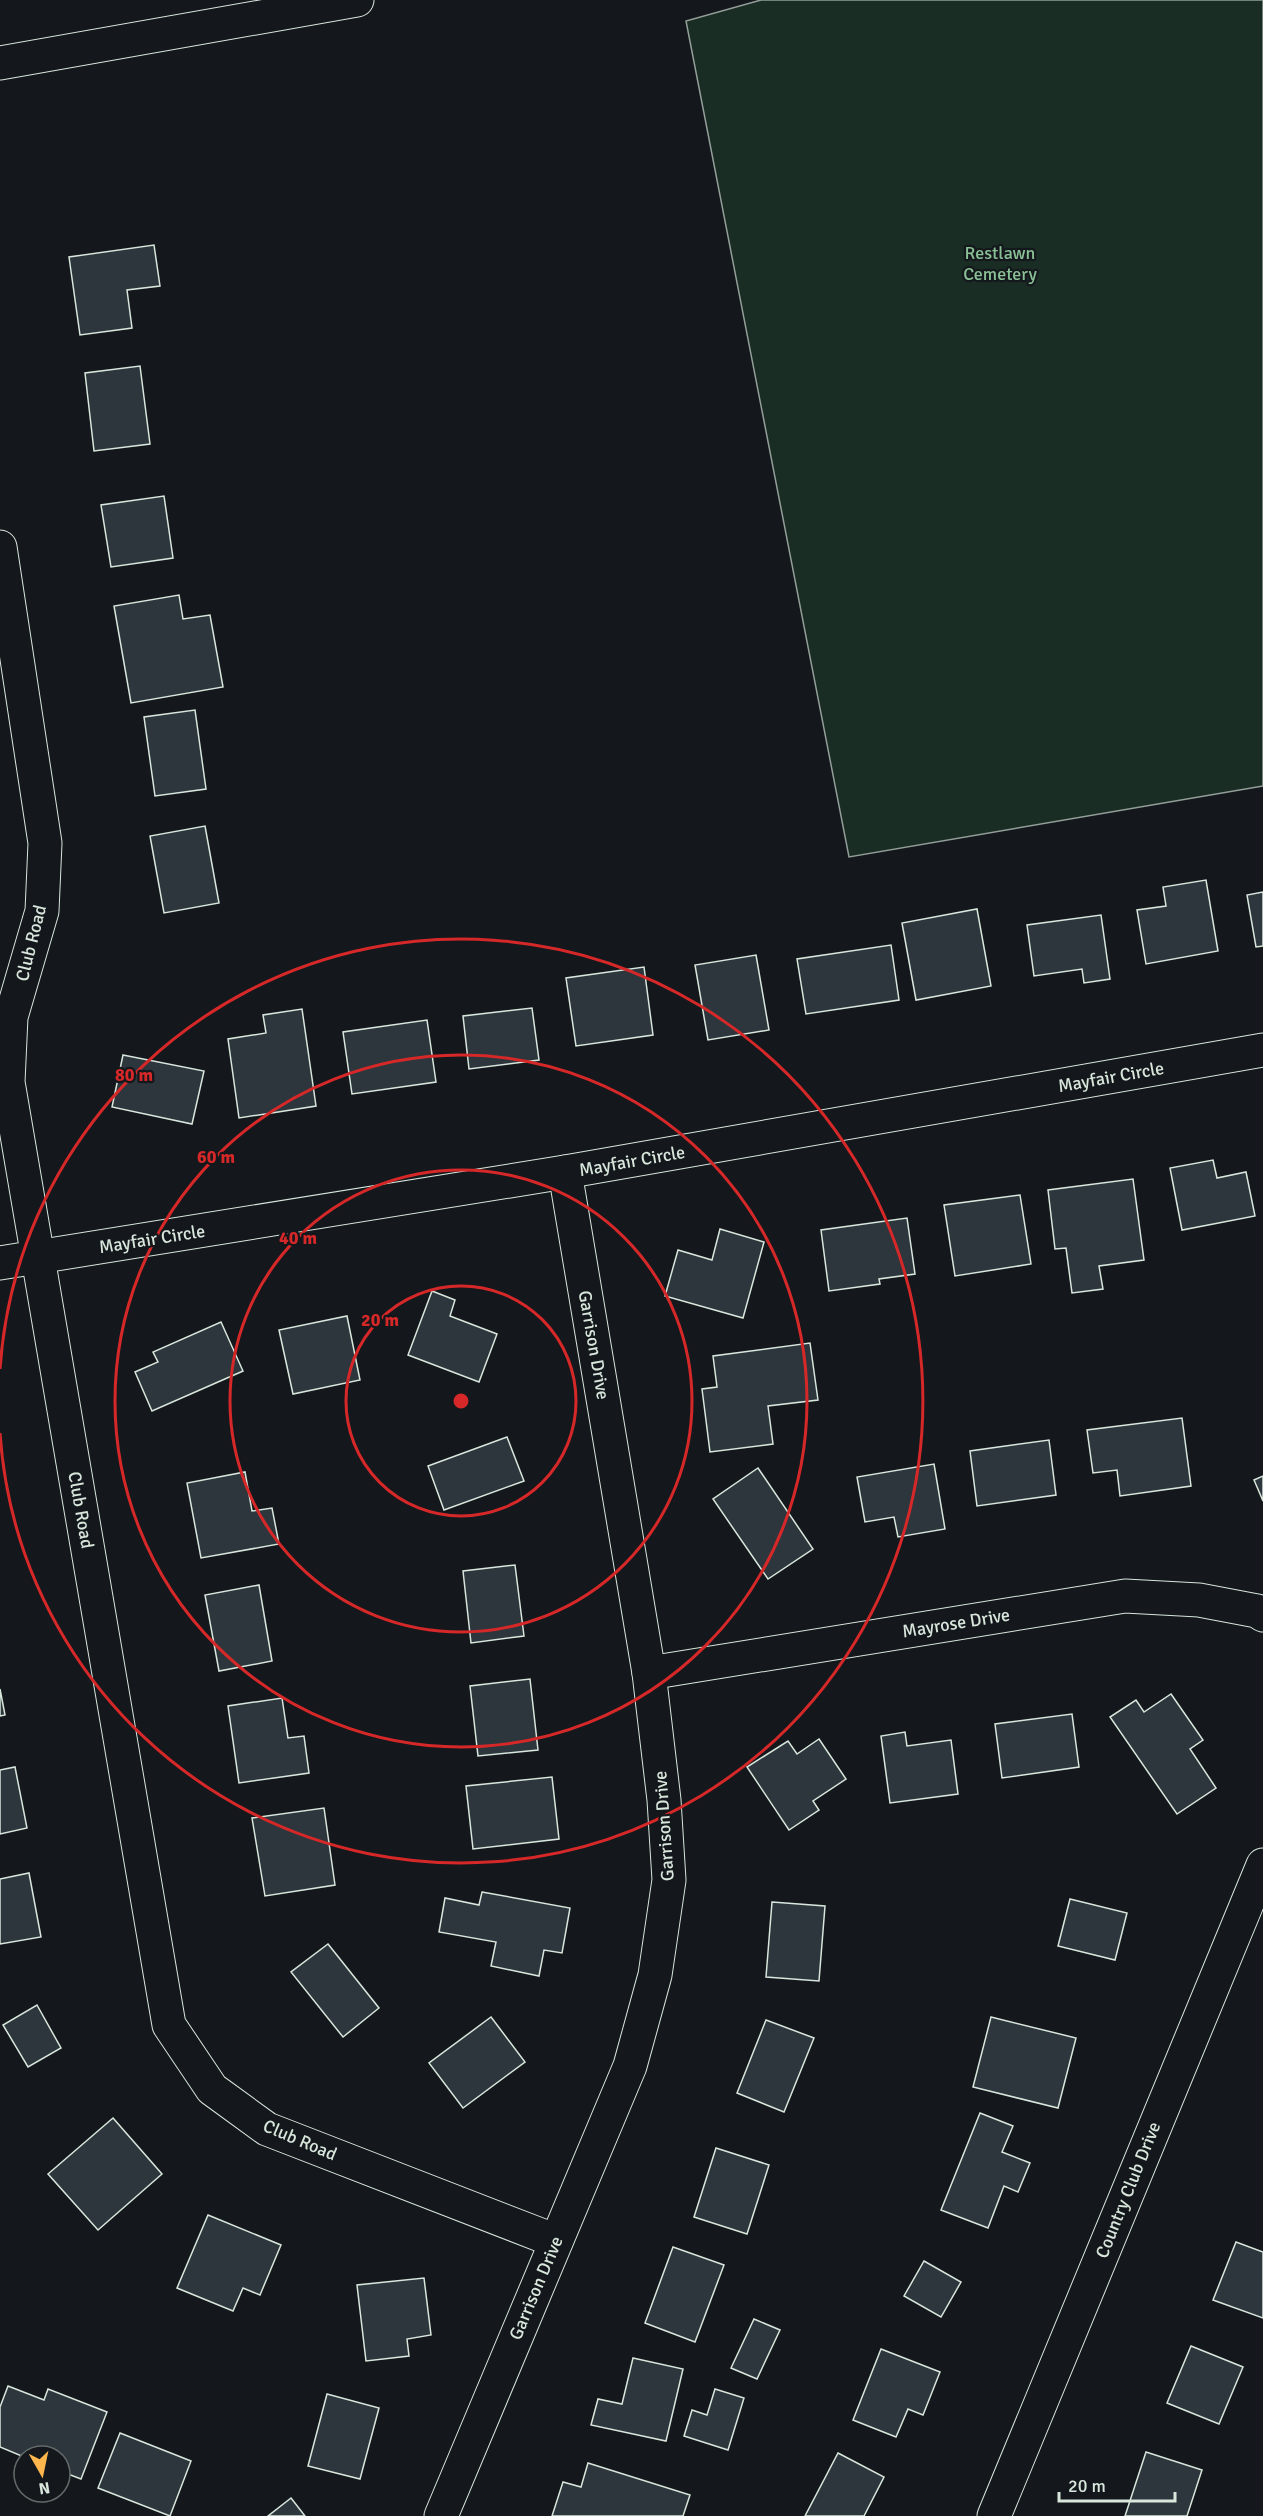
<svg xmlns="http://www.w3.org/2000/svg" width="1263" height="2516" viewBox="0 0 1263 2516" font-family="Signika,sans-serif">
  <rect width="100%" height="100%" fill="#14181c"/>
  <polygon fill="#1a2d24" stroke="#939e99" stroke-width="1.5" points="761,0 1263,0 1263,786 849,857 686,21"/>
  <g fill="#2c363c" stroke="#d8e6dc" stroke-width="1.5">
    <polygon points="154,245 160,286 127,290 132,328 80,335 69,257"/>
    <polygon points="140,366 150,444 94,451 85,373"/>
    <polygon points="164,496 173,558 111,567 101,505"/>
    <polygon points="179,595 183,619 210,615 223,687 131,703 114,606"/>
    <polygon points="195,710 206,789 155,796 144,717"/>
    <polygon points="205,826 219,903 164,913 150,836"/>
    <polygon points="1206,880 1218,951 1146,964 1137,910 1166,906 1163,887"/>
    <polygon points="1263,892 1263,946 1256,947 1247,895"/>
    <polygon points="977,909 991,986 916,1000 902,923"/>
    <polygon points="1101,915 1110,979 1084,983 1082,969 1034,976 1027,925"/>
    <polygon points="891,945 899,1000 806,1014 797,959"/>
    <polygon points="756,955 769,1030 708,1040 695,965"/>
    <polygon points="644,967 653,1035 576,1046 566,978"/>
    <polygon points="532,1008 539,1060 469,1069 463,1016"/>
    <polygon points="302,1009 316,1106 239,1118 228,1039 266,1033 263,1015"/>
    <polygon points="427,1020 436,1082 352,1094 343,1032"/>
    <polygon points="123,1055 204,1071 192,1124 112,1107"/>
    <polygon points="1213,1160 1217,1178 1246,1172 1255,1216 1182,1230 1170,1168"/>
    <polygon points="1133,1179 1144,1260 1099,1266 1103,1289 1072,1293 1066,1248 1055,1249 1048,1190"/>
    <polygon points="1020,1195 1031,1264 955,1276 944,1205"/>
    <polygon points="907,1218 915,1274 879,1279 880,1284 829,1291 821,1230"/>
    <polygon points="720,1229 764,1242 743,1318 665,1296 678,1250 712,1260"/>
    <polygon points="432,1291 455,1300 450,1316 497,1334 479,1382 408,1355"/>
    <polygon points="347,1316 360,1380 293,1394 279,1330"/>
    <polygon points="221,1322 243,1371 152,1411 135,1372 158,1362 153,1352"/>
    <polygon points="810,1343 818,1400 768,1406 773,1444 710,1452 702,1389 717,1387 713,1356"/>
    <polygon points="1182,1418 1191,1486 1120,1496 1117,1470 1093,1473 1087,1430"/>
    <polygon points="507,1437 524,1481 444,1510 428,1466"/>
    <polygon points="1049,1440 1056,1495 977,1506 970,1451"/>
    <polygon points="934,1464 945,1529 898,1537 894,1517 865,1522 857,1477"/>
    <polygon points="758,1468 813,1549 768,1579 713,1499"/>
    <polygon points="245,1472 252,1511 272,1508 279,1544 201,1558 187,1483"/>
    <polygon points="1263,1476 1263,1501 1254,1480"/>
    <polygon points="515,1565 524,1636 471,1643 463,1571"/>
    <polygon points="259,1585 272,1661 219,1671 205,1595"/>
    <polygon points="530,1679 538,1750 478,1756 470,1686"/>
    <polygon points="0,1689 5,1715 0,1716"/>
    <polygon points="1171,1694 1203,1740 1190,1749 1216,1788 1177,1814 1110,1717 1136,1700 1144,1712"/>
    <polygon points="282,1698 288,1738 304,1736 309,1773 239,1783 228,1706"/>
    <polygon points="1072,1714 1079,1767 1002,1778 995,1724"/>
    <polygon points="905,1732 907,1746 951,1740 958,1794 890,1803 881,1736"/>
    <polygon points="819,1739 846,1779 813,1801 819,1810 789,1830 747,1767 788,1741 797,1754"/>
    <polygon points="15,1767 27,1828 0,1834 0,1770"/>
    <polygon points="552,1777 559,1839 473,1849 466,1786"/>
    <polygon points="324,1808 335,1885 265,1896 252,1818"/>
    <polygon points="29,1873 41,1937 0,1944 0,1879"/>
    <polygon points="482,1892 570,1908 562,1953 544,1950 539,1976 491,1966 496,1942 439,1932 445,1898 479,1905"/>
    <polygon points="1070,1899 1127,1913 1115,1960 1058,1946"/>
    <polygon points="772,1902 825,1906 819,1981 766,1977"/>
    <polygon points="328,1944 379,2008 343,2037 291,1972"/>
    <polygon points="37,2005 61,2048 28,2067 3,2025"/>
    <polygon points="491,2017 525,2062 463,2108 429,2063"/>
    <polygon points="991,2017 1076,2038 1058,2108 973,2087"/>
    <polygon points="766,2020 814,2038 784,2112 737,2093"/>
    <polygon points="980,2113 1013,2126 1002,2152 1030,2163 1018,2192 1004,2186 988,2228 941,2210"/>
    <polygon points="113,2118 162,2174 98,2230 48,2174"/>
    <polygon points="716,2148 769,2165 747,2234 694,2217"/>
    <polygon points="208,2215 281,2245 260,2295 243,2288 233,2311 177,2288"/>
    <polygon points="1236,2242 1263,2252 1263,2318 1213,2300"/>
    <polygon points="673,2247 724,2265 695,2342 645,2323"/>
    <polygon points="924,2261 961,2282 941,2317 904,2296"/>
    <polygon points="424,2278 431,2335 407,2339 409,2356 366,2361 357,2285"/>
    <polygon points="754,2319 780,2330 757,2379 731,2368"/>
    <polygon points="1191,2346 1243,2367 1219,2424 1167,2403"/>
    <polygon points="881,2349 940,2372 923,2415 908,2409 896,2437 853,2420"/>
    <polygon points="633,2358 683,2369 666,2441 591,2425 598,2399 622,2404"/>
    <polygon points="8,2386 44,2400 48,2389 107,2412 81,2479 60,2471 60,2456 24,2457 0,2447 0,2407"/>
    <polygon points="715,2389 744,2398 728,2450 684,2436 692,2410 707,2415"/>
    <polygon points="327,2394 379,2408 360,2479 308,2466"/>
    <polygon points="120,2433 191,2461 170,2516 98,2488"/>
    <polygon points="1146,2452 1202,2470 1187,2516 1125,2516"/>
    <polygon points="838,2453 884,2477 864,2516 805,2516"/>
    <polygon points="588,2463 690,2495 683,2516 552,2516 563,2482 581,2487"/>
    <polygon points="291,2498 305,2516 268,2516"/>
  </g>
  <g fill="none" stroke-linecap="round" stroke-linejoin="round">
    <g stroke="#d8e6dc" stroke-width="35">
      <g id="minor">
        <polyline points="0,547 45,843 42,911 11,1017 8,1082 169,2025 212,2089 267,2129 556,2241"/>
        <polyline points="0,1263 565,1172 1263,1050"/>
        <polyline points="649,1673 1125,1596 1199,1600 1257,1611 1263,1615"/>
        <polyline points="441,2516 630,2066 655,1975 669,1880 664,1800 649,1673 565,1172"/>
      </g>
    </g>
    <g stroke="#d8e6dc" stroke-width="35">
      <polyline id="tertiary" points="994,2516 1263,1865"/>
    </g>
    <g stroke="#d8e6dc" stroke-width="35">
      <polyline id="secondary" points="0,63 357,0"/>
    </g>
    <use href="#minor" stroke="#14181c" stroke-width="33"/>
    <use href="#tertiary" stroke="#14181c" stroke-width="33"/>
    <use href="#secondary" stroke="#14181c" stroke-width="33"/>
  </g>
  <g fill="none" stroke="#d62828" stroke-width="3">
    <circle cx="461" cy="1401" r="115"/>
    <circle cx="461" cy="1401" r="231"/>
    <circle cx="461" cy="1401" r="346"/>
    <path d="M0 1369A462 462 0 1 1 0 1433"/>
  </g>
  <g text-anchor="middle" stroke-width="4.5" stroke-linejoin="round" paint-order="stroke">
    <g font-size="18" fill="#8ac095" stroke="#14181c">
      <text x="1000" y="259">Restlawn<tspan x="1000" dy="21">Cemetery</tspan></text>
    </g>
    <g font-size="18" fill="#d8e6dc" stroke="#14181c">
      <text transform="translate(31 943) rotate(-76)" y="6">Club Road</text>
      <text transform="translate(1111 1077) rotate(-10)" y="6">Mayfair Circle</text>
      <text transform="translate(632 1161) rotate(-10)" y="6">Mayfair Circle</text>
      <text transform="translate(152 1239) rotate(-9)" y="6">Mayfair Circle</text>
      <text transform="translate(594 1345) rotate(80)" y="6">Garrison Drive</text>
      <text transform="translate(81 1510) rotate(80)" y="6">Club Road</text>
      <text transform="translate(956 1623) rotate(-9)" y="6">Mayrose Drive</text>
      <text transform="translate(664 1826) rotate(-94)" y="6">Garrison Drive</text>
      <text transform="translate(300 2140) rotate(23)" y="6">Club Road</text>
      <text transform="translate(1128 2190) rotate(-68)" y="6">Country Club Drive</text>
      <text transform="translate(536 2288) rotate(-67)" y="6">Garrison Drive</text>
    </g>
  </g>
  <circle cx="461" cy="1401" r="9" fill="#d62828" stroke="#14181c" stroke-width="3"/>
  <g font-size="18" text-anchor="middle" font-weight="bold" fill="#d62828" stroke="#14181c" stroke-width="4.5" stroke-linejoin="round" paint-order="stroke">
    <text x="134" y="1081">80 m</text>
    <text x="216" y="1163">60 m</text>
    <text x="298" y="1244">40 m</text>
    <text x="380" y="1326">20 m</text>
  </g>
  <g transform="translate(42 2474) rotate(171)"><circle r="28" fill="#14181c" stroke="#626a69" stroke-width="1.5"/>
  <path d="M0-4.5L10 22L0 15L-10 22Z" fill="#ffb74d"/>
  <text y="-9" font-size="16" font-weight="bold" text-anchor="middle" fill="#d8e6dc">N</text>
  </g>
  <path d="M1059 2492v9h116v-9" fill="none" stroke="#d8e6dc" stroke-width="3"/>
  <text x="1068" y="2492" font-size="18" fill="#d8e6dc" stroke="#14181c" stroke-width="4.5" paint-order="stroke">20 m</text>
</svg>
